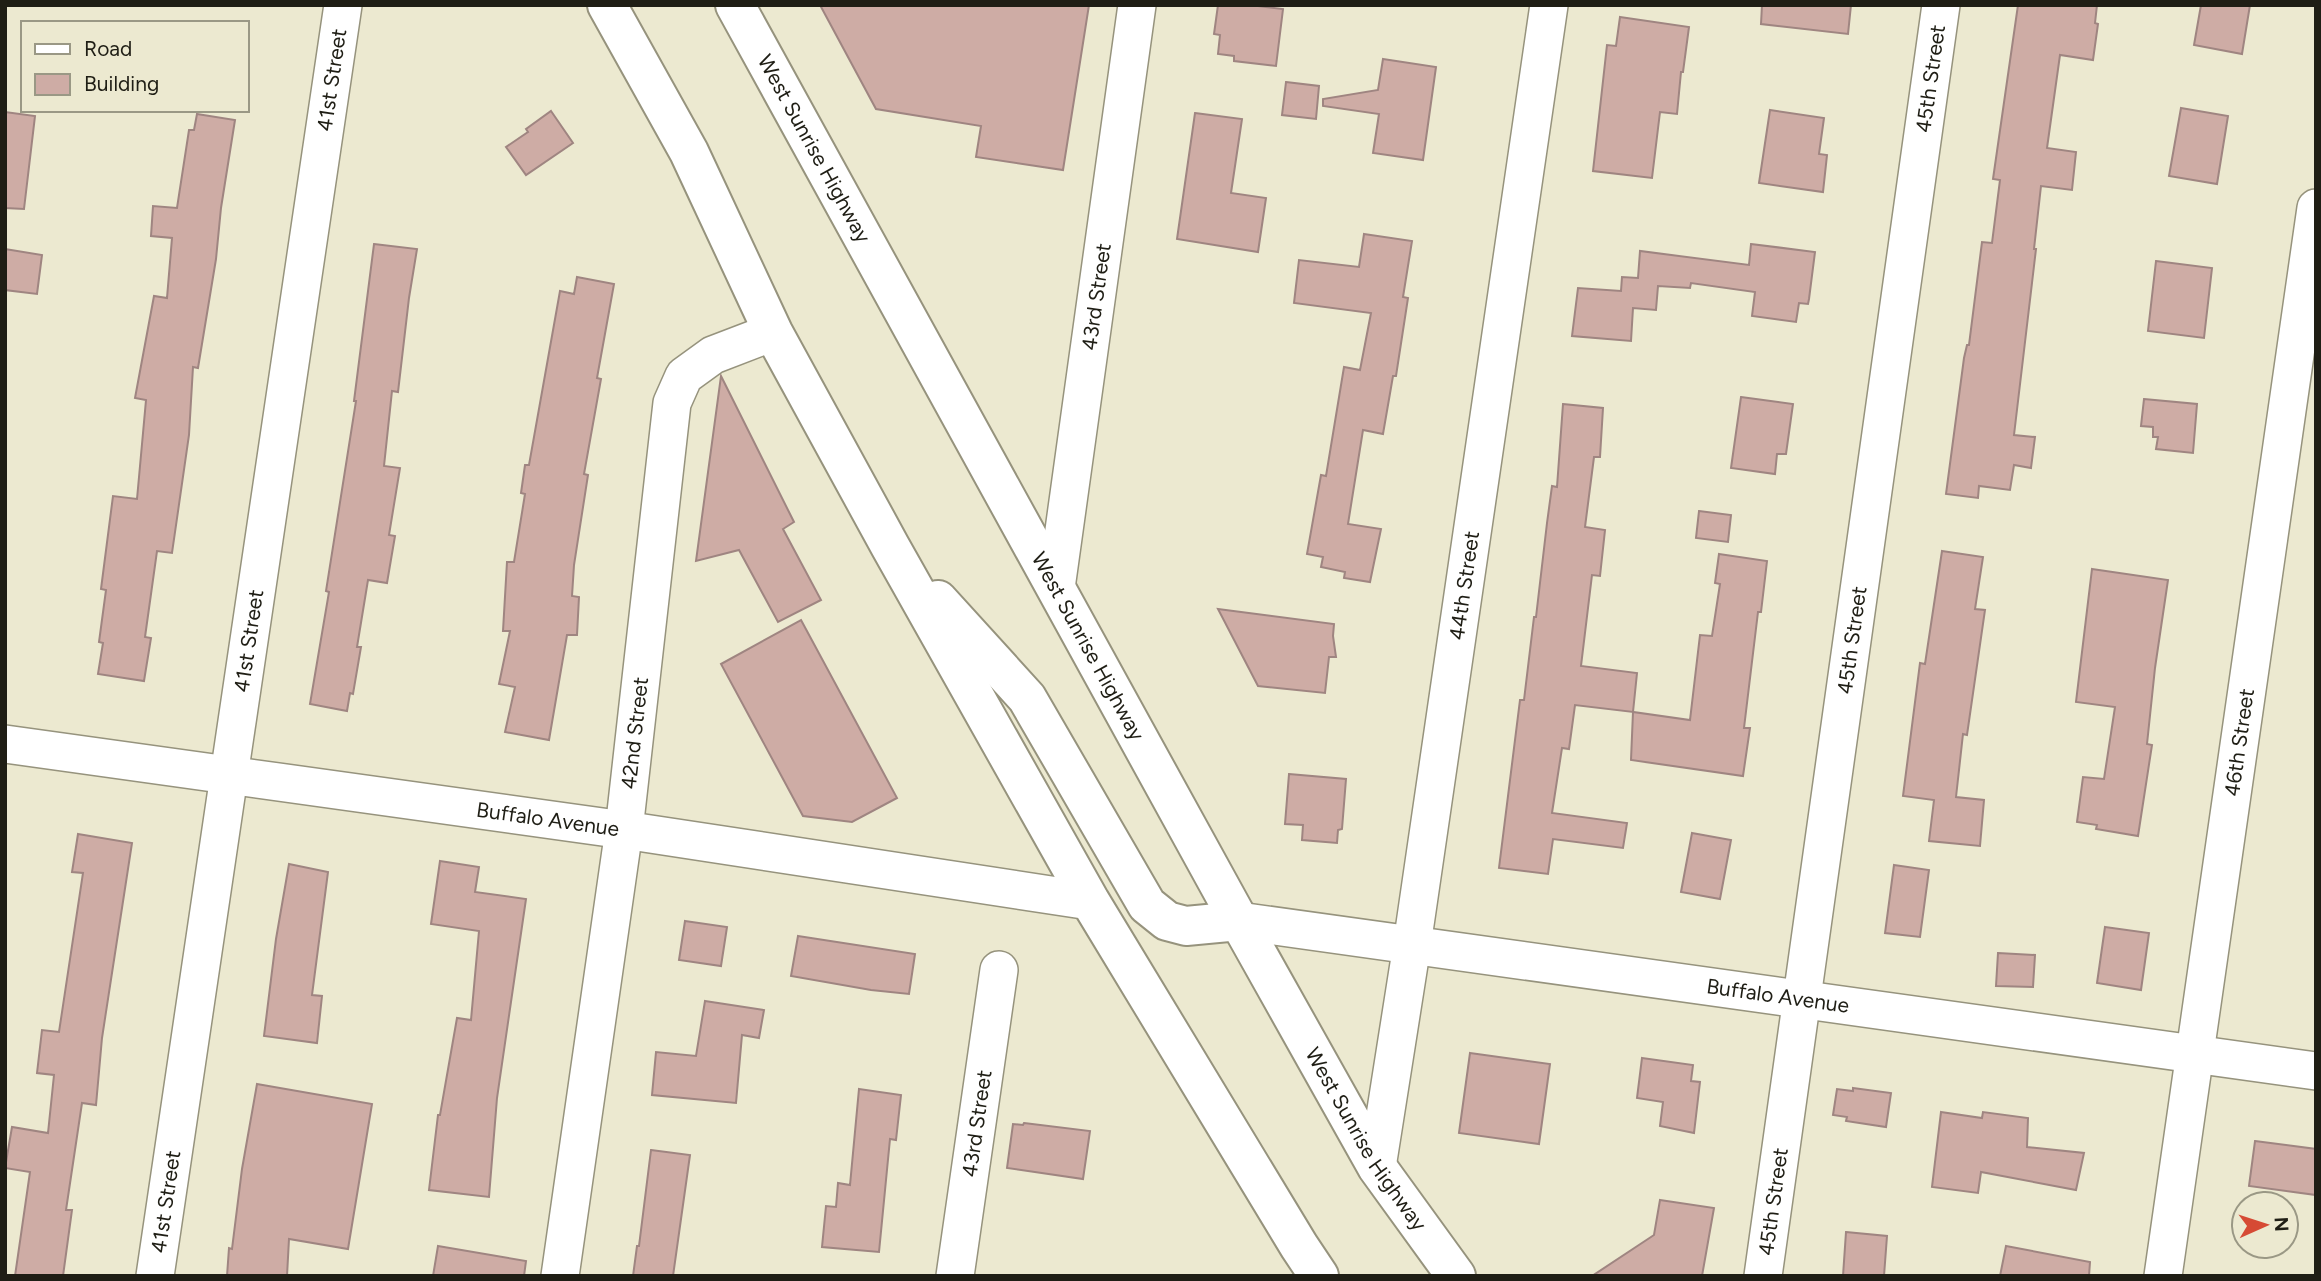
<svg xmlns="http://www.w3.org/2000/svg" width="2321" height="1281" viewBox="0 0 2321 1281" font-family="Figtree,sans-serif">
  <rect width="100%" height="100%" fill="#ece9d0"/>
  <g fill="#ceaca5" stroke="#9f8581" stroke-width="2">
    <polygon points="820,5 1089,5 1063,170 976,157 981,126 876,109"/>
    <polygon points="1218,5 1250,5 1283,9 1276,66 1234,61 1234,56 1218,54 1220,35 1214,34"/>
    <polygon points="1762,5 1851,5 1848,34 1761,24"/>
    <polygon points="2018,5 2097,5 2095,23 2098,24 2093,60 2060,55 2047,148 2076,152 2072,190 2041,186 2034,249 2036,249 2014,435 2035,437 2031,468 2014,465 2010,490 1979,486 1978,498 1946,494 1964,358 1967,345 1969,345 1982,242 1992,243 2000,180 1993,179"/>
    <polygon points="2201,5 2250,5 2242,54 2194,45"/>
    <polygon points="1620,17 1689,27 1683,72 1681,72 1677,114 1660,112 1652,178 1593,171 1607,45 1616,46"/>
    <polygon points="1383,59 1436,67 1423,160 1373,153 1379,114 1323,106 1323,99 1378,90"/>
    <polygon points="1286,82 1319,86 1316,119 1282,115"/>
    <polygon points="2181,108 2228,116 2217,184 2169,176"/>
    <polygon points="1770,110 1824,118 1819,154 1827,155 1823,192 1759,183"/>
    <polygon points="551,111 573,143 526,175 506,147 528,132 526,129"/>
    <polygon points="5,112 35,116 24,209 5,208"/>
    <polygon points="1195,113 1242,119 1231,193 1266,198 1258,252 1177,239"/>
    <polygon points="197,114 235,120 221,208 216,259 198,368 193,367 189,435 172,553 157,551 145,637 151,638 144,681 98,674 103,643 99,642 106,590 101,589 113,496 137,499 146,400 135,398 154,296 167,298 172,238 151,236 153,206 177,208 189,130 194,130"/>
    <polygon points="1364,234 1412,241 1403,297 1408,298 1396,376 1393,376 1383,434 1363,430 1348,524 1381,529 1370,582 1344,578 1345,572 1321,567 1323,557 1307,554 1321,475 1326,476 1344,367 1360,370 1371,313 1294,303 1299,260 1359,267"/>
    <polygon points="374,244 417,249 409,298 398,392 392,391 384,466 400,468 389,535 395,536 387,583 368,580 357,647 361,647 353,694 350,693 347,711 310,704 329,592 326,591 356,401 354,401"/>
    <polygon points="1751,244 1815,252 1809,299 1808,304 1799,303 1796,322 1752,316 1755,292 1691,283 1690,288 1658,286 1656,310 1633,308 1631,341 1572,336 1578,288 1621,291 1622,277 1638,278 1640,251 1749,265"/>
    <polygon points="5,249 42,255 37,294 5,290"/>
    <polygon points="2156,261 2212,268 2204,338 2148,331"/>
    <polygon points="577,277 614,284 597,378 601,379 584,474 588,475 574,565 572,596 579,597 577,635 567,635 549,740 505,732 515,687 499,684 510,631 503,631 507,562 514,562 525,494 521,493 525,465 529,465 560,291 574,294"/>
    <polygon points="721,376 794,522 783,529 821,600 778,622 739,550 696,561"/>
    <polygon points="1741,397 1793,404 1786,454 1777,454 1775,474 1731,468"/>
    <polygon points="2144,399 2197,404 2193,453 2156,449 2158,437 2153,437 2153,427 2141,426"/>
    <polygon points="1563,404 1603,408 1600,457 1594,457 1585,527 1605,530 1600,576 1592,575 1581,666 1637,673 1633,712 1575,705 1569,749 1562,748 1552,813 1627,823 1623,848 1553,839 1548,874 1499,868 1520,700 1524,700 1534,617 1536,617 1547,523 1552,486 1557,487"/>
    <polygon points="1699,511 1731,515 1728,542 1696,538"/>
    <polygon points="1942,551 1983,557 1975,609 1985,610 1967,735 1963,734 1956,797 1984,800 1980,846 1929,841 1934,800 1903,796 1920,663 1925,664"/>
    <polygon points="1719,554 1767,561 1761,612 1758,612 1744,728 1750,728 1743,776 1631,760 1633,712 1690,720 1700,635 1712,636 1720,584 1715,583"/>
    <polygon points="2092,569 2168,580 2155,668 2147,744 2152,745 2138,836 2096,829 2097,825 2077,822 2083,777 2104,779 2115,707 2076,702"/>
    <polygon points="1218,609 1334,624 1333,636 1336,657 1329,657 1325,693 1258,686"/>
    <polygon points="801,620 897,798 852,822 803,816 721,664"/>
    <polygon points="1289,774 1346,779 1342,829 1338,830 1337,843 1302,840 1303,825 1285,824"/>
    <polygon points="1692,833 1731,840 1720,899 1681,892"/>
    <polygon points="78,834 132,843 102,1038 96,1105 82,1103 66,1210 72,1210 63,1276 15,1276 30,1172 5,1168 12,1127 48,1133 54,1075 37,1073 42,1030 59,1032 83,873 72,872"/>
    <polygon points="440,861 479,867 475,892 526,899 497,1098 489,1197 429,1190 438,1115 440,1115 457,1018 471,1020 479,931 431,924"/>
    <polygon points="289,864 328,872 312,995 322,996 317,1043 264,1036 276,939"/>
    <polygon points="1894,865 1929,870 1920,937 1885,933"/>
    <polygon points="685,921 727,927 721,966 679,960"/>
    <polygon points="2105,927 2149,933 2141,990 2097,983"/>
    <polygon points="798,936 915,954 909,994 871,990 791,976"/>
    <polygon points="1998,953 2035,955 2033,987 1996,986"/>
    <polygon points="705,1001 764,1010 759,1038 742,1035 736,1103 652,1095 656,1052 696,1056"/>
    <polygon points="1470,1053 1550,1064 1539,1144 1459,1133"/>
    <polygon points="1642,1058 1693,1065 1691,1081 1700,1082 1694,1133 1660,1126 1663,1102 1637,1098"/>
    <polygon points="257,1084 372,1104 348,1249 289,1239 287,1276 227,1276 229,1248 232,1249 242,1169"/>
    <polygon points="1853,1088 1891,1093 1886,1127 1846,1121 1847,1117 1833,1115 1837,1089 1853,1091"/>
    <polygon points="859,1089 901,1095 896,1140 890,1139 879,1252 822,1247 826,1206 836,1207 838,1183 850,1185"/>
    <polygon points="1941,1112 1982,1118 1983,1112 2028,1118 2027,1147 2084,1153 2076,1190 1981,1172 1978,1193 1932,1187"/>
    <polygon points="1024,1123 1090,1131 1083,1179 1007,1168 1013,1124 1023,1125"/>
    <polygon points="2255,1141 2316,1149 2316,1195 2249,1186"/>
    <polygon points="651,1150 690,1155 673,1276 633,1276 637,1246 639,1246"/>
    <polygon points="1660,1200 1714,1208 1702,1276 1592,1276 1654,1235"/>
    <polygon points="1846,1232 1887,1236 1884,1276 1843,1276"/>
    <polygon points="438,1246 526,1261 524,1276 433,1276"/>
    <polygon points="2006,1246 2090,1262 2089,1276 2000,1276"/>
  </g>
  <g fill="none" stroke-linecap="round" stroke-linejoin="round">
    <g stroke="#96937d" stroke-width="40">
      <g id="street">
        <path id="s1" d="M1056,588L1137,5"/>
        <path id="s2" d="M5,744L624,830L1090,901"/>
        <path id="s3" d="M1239,921L2316,1071"/>
        <path id="s4" d="M1377,1167L1412,945L1549,5"/>
        <path id="s5" d="M155,1276L343,5"/>
        <path id="s6" d="M560,1276L624,830L672,403L684,376L713,355L773,332"/>
        <path id="s7" d="M955,1276L999,970"/>
        <path id="s8" d="M1763,1276L1941,5"/>
        <path id="s9" d="M2163,1276L2316,208"/>
      </g>
    </g>
    <g stroke="#96937d" stroke-width="42">
      <g id="highway">
        <polyline points="607,5 689,152 773,332 890,546 1090,901 1299,1246 1319,1276"/>
        <path id="s10" d="M735,5L1239,921L1377,1167L1456,1276"/>
        <polyline points="938,600 1027,698 1147,905 1167,921 1186,926 1239,921"/>
      </g>
    </g>
    <use href="#street" stroke="#fff" stroke-width="37"/>
    <use href="#highway" stroke="#fff" stroke-width="38"/>
  </g>
  <g text-anchor="middle" stroke-width="5" stroke-linejoin="round" paint-order="stroke">
    <g font-size="21" fill="#1f1e15" stroke="#ece9d0">
      <text dy="7" stroke="none"><textPath href="#s8" startOffset="1209">45th Street</textPath></text>
      <text dy="7" stroke="none"><textPath href="#s5" startOffset="1209">41st Street</textPath></text>
      <text dy="7" stroke="none"><textPath href="#s10" startOffset="164">West Sunrise Highway</textPath></text>
      <text dy="7" stroke="none"><textPath href="#s1" startOffset="294">43rd Street</textPath></text>
      <text dy="7" stroke="none"><textPath href="#s4" startOffset="588">44th Street</textPath></text>
      <text dy="7" stroke="none"><textPath href="#s5" startOffset="642">41st Street</textPath></text>
      <text dy="7" stroke="none"><textPath href="#s8" startOffset="642">45th Street</textPath></text>
      <text dy="7" stroke="none"><textPath href="#s10" startOffset="732">West Sunrise Highway</textPath></text>
      <text dy="7" stroke="none"><textPath href="#s6" startOffset="548">42nd Street</textPath></text>
      <text dy="7" stroke="none"><textPath href="#s9" startOffset="539">46th Street</textPath></text>
      <text dy="7" stroke="none"><textPath href="#s2" startOffset="548">Buffalo Avenue</textPath></text>
      <text dy="7" stroke="none"><textPath href="#s3" startOffset="544">Buffalo Avenue</textPath></text>
      <text dy="7" stroke="none"><textPath href="#s7" startOffset="154">43rd Street</textPath></text>
      <text dy="7" stroke="none"><textPath href="#s10" startOffset="1298">West Sunrise Highway</textPath></text>
      <text dy="7" stroke="none"><textPath href="#s5" startOffset="75">41st Street</textPath></text>
      <text dy="7" stroke="none"><textPath href="#s8" startOffset="75">45th Street</textPath></text>
    </g>
  </g>
  <rect width="2321" height="1281" fill="none" stroke="#1f1e15" stroke-width="14"/>
  <rect x="21" y="21" width="228" height="91" fill="#ece9d0" stroke="#9a9885" stroke-width="2"/>
  <rect x="35" y="44" width="35" height="10" fill="#ffffff" stroke="#9a9885" stroke-width="2"/>
  <text x="84" y="56" font-size="21" fill="#1f1e15">Road</text>
  <rect x="35" y="74" width="35" height="21" fill="#ceaca5" stroke="#9a9885" stroke-width="2"/>
  <text x="84" y="91" font-size="21" fill="#1f1e15">Building</text>
  <g transform="translate(2265 1225) rotate(87)"><circle r="33" fill="#ece9d0" stroke="#9a9885" stroke-width="2"/>
  <path d="M0-5L12 26L0 18L-12 26Z" fill="#d64a34"/>
  <text y="-10" font-size="19" font-weight="bold" text-anchor="middle" fill="#1f1e15">N</text>
  </g>
</svg>
